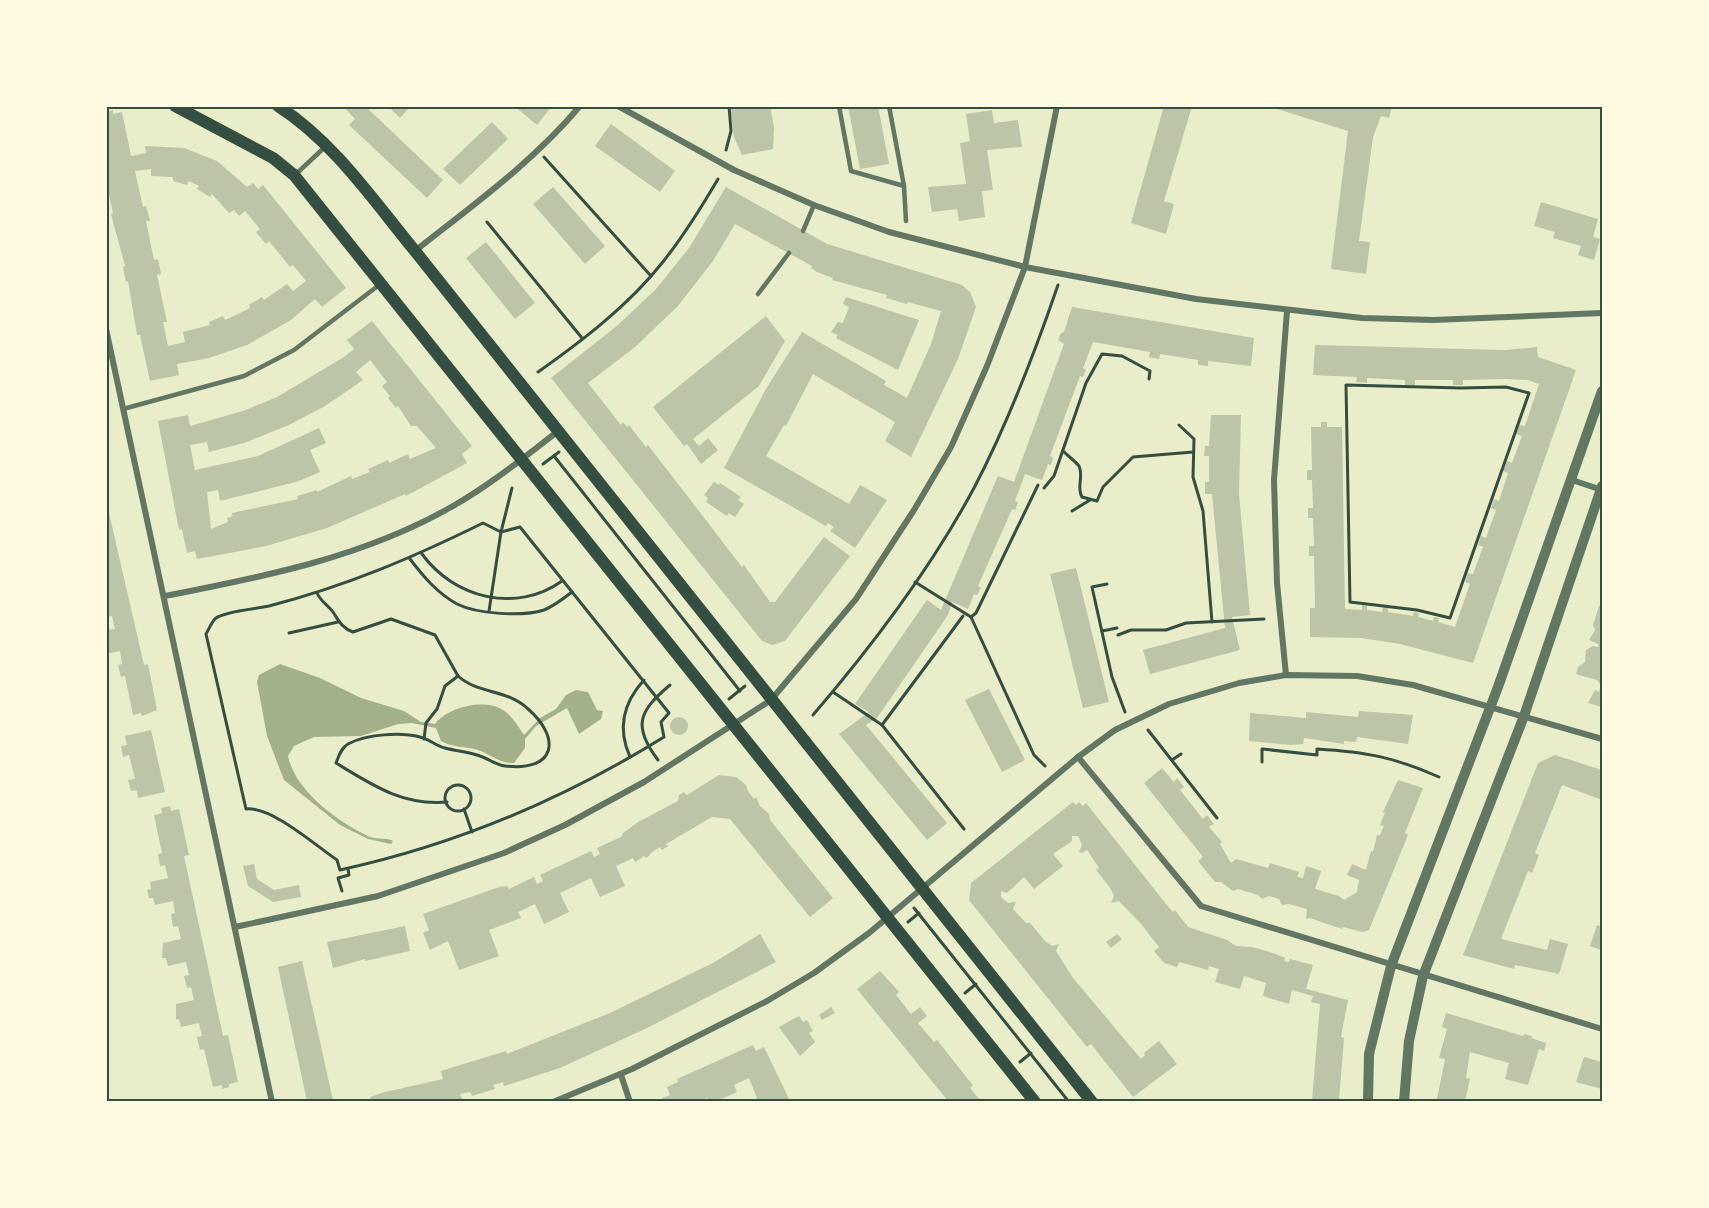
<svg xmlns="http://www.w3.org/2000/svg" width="1709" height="1208" viewBox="0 0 1709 1208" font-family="Cabin,sans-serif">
  <rect width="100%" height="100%" fill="#e9edc9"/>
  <path fill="#a3b18a" d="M280,664L320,678L361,698L404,711L421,722L435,724C448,707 484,698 503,710C512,716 518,726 524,735L540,718L556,709L566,695L576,690L588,692L597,710L603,711L601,719L579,734L567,708L536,726L525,739V748L514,763C501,764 490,754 478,750C465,746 453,748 441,741L436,728L412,723L398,724L361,736L314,737L294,746L288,756C295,791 339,823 370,837C378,840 385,837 393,841L391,844L368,839L340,825L284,780L267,736L257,682L259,675Z"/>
  <g fill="#bcc5a7" fill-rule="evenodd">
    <polygon points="343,106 365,106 443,180 427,198 349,125 355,119"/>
    <polygon points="388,106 411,106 400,118"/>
    <polygon points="514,106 552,106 537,125"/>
    <polygon points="730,106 770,106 774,128 773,149 742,155 734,137"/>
    <polygon points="848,106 878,106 889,164 860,169"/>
    <polygon points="1164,106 1192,106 1164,201 1174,204 1166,234 1131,223"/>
    <polygon points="1268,106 1392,106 1389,118 1381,116 1373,137 1359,241 1370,242 1366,274 1331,269 1348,131"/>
    <path d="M113,110V114L122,112L131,156L146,153L145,146L184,148L217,161L247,187L253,183L258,189L263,185L346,288L322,307L315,299L291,320L247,345L209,358L177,364L179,375L150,381L140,335H137L128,281L126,282L123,267L125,266L111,214L113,213L106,181V112ZM151,169V176L173,177V181L187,185L189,181L199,186L197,189L210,197L212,194L229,213L234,210L239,216L245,211L260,229L256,232L266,244L269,241L290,267L293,265L306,281L293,291L287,284L264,300L262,297L249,305L250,308L238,314L225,320L223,316L209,322L210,325L183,332L185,342L168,346L163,322H167L157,275L161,274L158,259L154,260L146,221H150L146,206L143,207L135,171Z"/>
    <polygon points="992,110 994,123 1018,120 1022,147 987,150 993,190 982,191 985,217 959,221 957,209 932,212 928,187 966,184 960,143 970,141 966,114"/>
    <polygon points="492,122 508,139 460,185 443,169"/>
    <polygon points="611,124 675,171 660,192 595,146"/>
    <polygon points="553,187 605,246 585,264 533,204"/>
    <polygon points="726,187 827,244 962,285 970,292 976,307 958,359 911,457 885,441 895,422 813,374 786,426 784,425 766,456 849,504 860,485 887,500 855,548 830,531 834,527 828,523 826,526 724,468 766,389 802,332 886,381 884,385 907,398 931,344 941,311 908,302 907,304 886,298 887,295 832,280 833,278 817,272 811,268 812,266 735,224 713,261 677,307 635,347 588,383 621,425 623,422 627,427 629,425 646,447 648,445 742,567 744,565 770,602 775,602 824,537 850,556 785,641 772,645 762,641 551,378 618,325 656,289 689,248"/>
    <polygon points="1541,202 1598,219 1593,237 1600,239 1594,260 1578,255 1581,246 1553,238 1555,232 1534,226"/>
    <polygon points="486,242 535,303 515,319 466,258"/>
    <polygon points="846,297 919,320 898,370 836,338 838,335 831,332 838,322 843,323 849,307 843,304"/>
    <polygon points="1072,307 1254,338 1251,366 1208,361 1208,366 1198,365 1198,360 1160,354 1159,359 1149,357 1150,352 1093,342 1083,368 1086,370 1083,377 1080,376 1050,456 1053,458 1051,465 1048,464 1042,480 1025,474 1015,501 1018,502 1015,510 1012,509 978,586 981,588 977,595 974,594 968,609 952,602 948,615 877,718 866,725 947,823 927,840 839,734 869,712 855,704 927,600 941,610 998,476 1014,482 1064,344 1058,340 1061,333 1064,332"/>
    <polygon points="766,316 785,341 759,386 693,439 699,446 708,438 718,450 701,464 687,444 684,446 653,407"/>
    <path d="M372,321L472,446L462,454L467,463L406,496L405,494L327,528L266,546L197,559L195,551L187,553L182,529L179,530L158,421L188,415L190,426L243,411L277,397L344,357L354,349L347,340ZM370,360L387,382L382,386L390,396L388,398L396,408L398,406L411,426H417L436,448L410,459L408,454L389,463L388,460L368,469L370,472L352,479L351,476L317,492V490L297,496L298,499L232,513L233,516L227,518L228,522L211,529L207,492L218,490L220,501L299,481L320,472L310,450L326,443L319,428L258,456L195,470L190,445L207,442L209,452L244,443L289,425L325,406L363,380L356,372Z"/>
    <polygon points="1315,345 1505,350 1537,347 1538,357 1576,370 1473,663 1400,644 1362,638 1310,637 1310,608 1315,608 1314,556 1309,556 1309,546 1314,546 1313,518 1308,518 1308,508 1313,508 1312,480 1307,480 1307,470 1312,470 1311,427 1321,427 1321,422 1327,422 1327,427 1342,427 1345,609 1362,610 1362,605 1367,606 1367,610 1382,612 1383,607 1388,608 1388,612 1413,616 1414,612 1419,613 1418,617 1433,621 1434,617 1439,618 1438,622 1455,627 1470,584 1465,582 1468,573 1473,574 1483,547 1478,545 1481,536 1486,538 1496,510 1491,508 1494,499 1499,501 1508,473 1503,471 1507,461 1512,463 1522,436 1516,434 1519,425 1525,426 1539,384 1528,380 1506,379 1463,380 1463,385 1453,385 1453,380 1415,380 1415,385 1405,385 1405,380 1367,378 1367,383 1356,382 1357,377 1313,375"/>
    <polygon points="1211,415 1241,415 1239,494 1250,615 1232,617 1240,650 1150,674 1143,650 1225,628 1212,494 1205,494 1205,482 1209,482 1209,456 1204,456 1205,446 1209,446"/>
    <polygon points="714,482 719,485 720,483 741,497 738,500 744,504 735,517 729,513 727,516 706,502 708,498 704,495"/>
    <polygon points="106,500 144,665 148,664 157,710 142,716 141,713 133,715 125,676 121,677 118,665 122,664 120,651 106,654 106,630 115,629 112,616 108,617 106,610 106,604 109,604 106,591"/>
    <polygon points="1076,568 1109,702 1083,708 1050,574"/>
    <polygon points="1602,605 1602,707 1588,703 1595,690 1599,692 1601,685 1597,680 1576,674 1578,667 1585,662 1586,650 1593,646 1598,647 1598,644 1589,640 1595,630 1593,625 1599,606"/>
    <polygon points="989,689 1025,760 1002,772 965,700"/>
    <polygon points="1359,711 1413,715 1408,744 1357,737 1356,742 1344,741 1344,744 1304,738 1303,744 1291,745 1249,741 1250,713 1306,718 1306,712 1358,717"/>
    <circle cx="679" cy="726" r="9"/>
    <polygon points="151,730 165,792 138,798 137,790 131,791 128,780 135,779 129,755 123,757 121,746 127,745 125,736"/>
    <polygon points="1555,755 1602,770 1602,800 1562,785 1535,853 1539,855 1532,873 1528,871 1501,939 1547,950 1550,939 1568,944 1559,974 1515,965 1514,969 1463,955 1538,763"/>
    <polygon points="1162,768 1174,782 1177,778 1184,787 1180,790 1203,819 1207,815 1214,824 1209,827 1222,842 1220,844 1231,863 1236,859 1268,868 1270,863 1299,872 1297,877 1303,878 1306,866 1321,871 1315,889 1339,896 1344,900 1357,892 1359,880 1347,875 1352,864 1366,870 1371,851 1373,852 1377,835 1380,835 1384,826 1380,825 1385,813 1383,812 1398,780 1423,788 1405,833 1408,835 1369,930 1363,932 1343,927 1342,929 1310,918 1306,919 1307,909 1289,904 1282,905 1279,899 1269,896 1262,899 1258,895 1238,889 1233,891 1221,882 1215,882 1198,861 1203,857 1144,783"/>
    <polygon points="719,775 736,777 746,785 748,791 754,799 756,797 760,806 769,814 770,820 833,898 810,917 730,819 712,817 666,844 668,846 662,850 660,847 652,852 647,858 644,856 635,862 633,858 616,866 625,886 600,897 591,878 560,893 569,912 544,924 535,904 518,912 521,918 489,930 499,956 459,970 448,941 430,950 423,933 429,930 423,914 499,887 507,886 509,889 534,877 537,884 543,881 540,875 591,851 594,857 600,854 597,848 623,836 622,834 638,822 678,801 679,795 684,792 687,795"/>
    <polygon points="1073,802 1076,805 1079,802 1083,806 1086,803 1166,904 1173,912 1175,910 1188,927 1227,940 1236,946 1252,947 1276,954 1285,958 1284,961 1289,962 1290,959 1313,965 1306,989 1348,1000 1341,1037 1344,1038 1339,1101 1312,1101 1320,1004 1311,1002 1313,996 1292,990 1289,1004 1263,996 1266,983 1244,976 1240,989 1215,982 1219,969 1209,966 1208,970 1179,962 1177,967 1164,963 1154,951 1159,947 1141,924 1119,901 1111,903 1114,896 1111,889 1096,870 1099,868 1087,850 1082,853 1079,852 1082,845 1080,840 1078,836 1072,836 1072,841 1053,854 1063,866 1034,889 1024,877 1007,893 1001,891 1001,897 1008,903 1016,902 1013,909 1026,923 1030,923 1045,941 1052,946 1059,944 1056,951 1073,978 1141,1059 1145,1055 1144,1053 1159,1041 1177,1064 1133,1097 1091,1044 1087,1047 969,900 971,883"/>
    <polygon points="170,806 171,811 179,809 189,855 184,856 223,1036 228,1035 238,1082 229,1084 229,1087 222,1089 222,1085 213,1087 204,1049 200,1050 197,1037 202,1036 199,1023 181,1027 179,1019 176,1020 176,1004 194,1000 191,987 187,988 184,976 189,975 186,962 168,966 166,958 162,958 163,943 181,939 178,926 173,927 171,914 175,913 173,901 155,905 153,898 149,898 147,890 151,889 150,882 168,878 165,865 160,866 158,854 162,853 154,815 162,813 161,808"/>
    <polygon points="254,864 257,879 274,890 299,885 301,897 273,902 248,886 243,866"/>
    <polygon points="1597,925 1602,927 1601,950 1590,946"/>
    <polygon points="405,926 410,951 365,961 365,959 333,968 327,942"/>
    <polygon points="760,934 776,962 647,1028 560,1068 504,1086 503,1082 493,1085 495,1089 472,1096 470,1092 460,1094 462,1099 453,1101 371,1101 370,1097 385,1092 443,1079 441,1071 506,1051 507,1054 610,1013 713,963"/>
    <polygon points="1117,934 1122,939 1111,948 1106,942"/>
    <polygon points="302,961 319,1037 333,1101 307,1101 278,967"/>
    <polygon points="880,971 899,992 896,995 911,1014 920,1007 927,1016 918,1023 934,1042 937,1040 967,1078 973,1085 970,1088 981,1101 948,1101 857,989"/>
    <polygon points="831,1007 835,1013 822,1020 819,1015"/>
    <polygon points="1446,1013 1523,1036 1524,1034 1532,1036 1531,1038 1546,1043 1544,1051 1539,1049 1528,1085 1505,1079 1509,1063 1470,1052 1466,1078 1470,1079 1465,1101 1437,1099 1445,1059 1439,1058 1447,1029 1442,1027"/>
    <polygon points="799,1016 803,1022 807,1020 813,1031 809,1033 815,1042 800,1056 779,1027"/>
    <polygon points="753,1045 756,1051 764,1047 790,1101 758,1101 749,1078 734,1085 737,1092 717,1101 709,1101 707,1098 699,1101 663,1101 662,1098 670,1095 667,1087 678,1082 677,1079"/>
    <polygon points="1584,1057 1602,1062 1602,1089 1576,1082"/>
  </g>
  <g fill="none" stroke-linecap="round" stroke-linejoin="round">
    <g stroke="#344e41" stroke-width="3">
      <polyline points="726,150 731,131 729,106"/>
      <polyline points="544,157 651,276"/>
      <polyline points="487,222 582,338"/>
      <path d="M538,372C582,341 629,305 662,263C683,237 701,208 718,179"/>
      <polygon points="1346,385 1461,388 1506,387 1529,393 1450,618 1417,610 1350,602"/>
      <polyline points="1179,425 1194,439 1193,477 1203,511 1212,622"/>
      <path d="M1063,451C1068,456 1075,461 1079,466C1084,477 1076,487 1082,497L1097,501L1103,487L1133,457L1193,452"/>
      <polyline points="554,456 740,691"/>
      <polyline points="543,464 559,452"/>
      <polyline points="1044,488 1054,476 1086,383 1102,354 1122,356 1150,371 1149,379"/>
      <polyline points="1072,511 1090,500"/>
      <path d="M483,523L501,532L520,527L669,713L661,722L664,737C564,799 455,845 340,870L337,860C315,845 271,806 246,809L206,634C209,629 212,621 216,618C225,611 256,609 269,606C346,586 412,558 483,523Z"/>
      <path d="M422,554C454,598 516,614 562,581"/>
      <path d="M410,559C423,576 437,593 457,604C477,614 522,617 544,610C554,606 563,599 572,592"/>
      <polyline points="915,582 971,617 1034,755 1045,766"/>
      <polyline points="1107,584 1092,587 1112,677 1125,712"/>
      <path d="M317,593C321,602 328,605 333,612C339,621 342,628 353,632L391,619L435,635L458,676"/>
      <polyline points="489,611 501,532 512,488"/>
      <polyline points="971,617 976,613 1038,485"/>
      <polyline points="1102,631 1117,628"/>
      <polyline points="289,633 338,622"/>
      <polyline points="1118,635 1131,630 1166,630 1186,623 1264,619"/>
      <polyline points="833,692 882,725 964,829"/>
      <polyline points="729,699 745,686"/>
      <path d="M813,715C873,645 930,570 974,488C1008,423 1034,355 1058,285"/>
      <polyline points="882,725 963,616"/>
      <polyline points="1148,730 1217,818"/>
      <path d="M424,739L426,723L437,709L445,686L458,676C478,694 506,689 527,708C562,738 556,772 505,766C496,765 489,759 480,756C469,752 456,751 445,748C436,746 429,739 420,737C401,732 366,734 348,744C341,748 339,756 336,763C372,785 403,806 447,802"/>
      <path d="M630,757C617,728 623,703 644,680"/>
      <path d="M658,760C632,726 639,711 670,685"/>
      <polyline points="1172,760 1181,754"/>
      <path d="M1262,762V749L1317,755V749C1366,752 1394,757 1439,777"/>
      <circle cx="458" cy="798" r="13"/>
      <polyline points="464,809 472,832"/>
      <polyline points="342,891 338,878 349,875 348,869"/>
      <polyline points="914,908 1069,1102"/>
      <polyline points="908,922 919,913"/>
      <polyline points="965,993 976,984"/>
      <polyline points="1020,1062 1031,1053"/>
    </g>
    <g stroke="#617663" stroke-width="4.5">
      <polyline points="839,106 851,171 904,186"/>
      <polyline points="889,106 904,186 906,221"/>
      <polyline points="296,174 325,147"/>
      <polyline points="803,231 814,205"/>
      <polyline points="758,294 789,253"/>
      <polyline points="123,409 244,376 294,350 379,285"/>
    </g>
    <g stroke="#617663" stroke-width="6">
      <polyline points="618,106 734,170 814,205 889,232 1025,267 1196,299 1362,318 1433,320 1602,313"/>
      <path d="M415,251C473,205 532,163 580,106"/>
      <polyline points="106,329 272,1102"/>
      <polyline points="1572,480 1602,490"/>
      <path d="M165,596C263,577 365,557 453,506C490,485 523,458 557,432"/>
      <polyline points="1286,675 1277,583 1274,480 1287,311"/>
      <polyline points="1078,757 1201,906 1602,1029"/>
      <polyline points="235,927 378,896 504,853 565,825 644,782 771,700 856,599 914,510 951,447 987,366 1025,267 1057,106"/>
      <polyline points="621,1075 630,1102"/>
      <polyline points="553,1102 632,1069 767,1001 814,973 869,933 1078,757 1115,730 1169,704 1239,683 1286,675 1357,676 1413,685 1602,739"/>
    </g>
    <g stroke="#617663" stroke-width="10">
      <polyline points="1368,1102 1369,1054 1391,966 1498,687 1602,391"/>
      <polyline points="1404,1102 1409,1041 1423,976 1524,716 1602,486"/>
    </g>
    <g stroke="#344e41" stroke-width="12">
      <polyline points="175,106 273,158 294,175 1035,1102"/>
      <path d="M278,106C334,142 373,200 415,251L1092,1102"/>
    </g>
  </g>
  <rect width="1709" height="1208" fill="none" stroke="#fefae0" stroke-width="216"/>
  <rect x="108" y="108" width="1493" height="992" fill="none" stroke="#344e41" stroke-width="2"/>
</svg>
